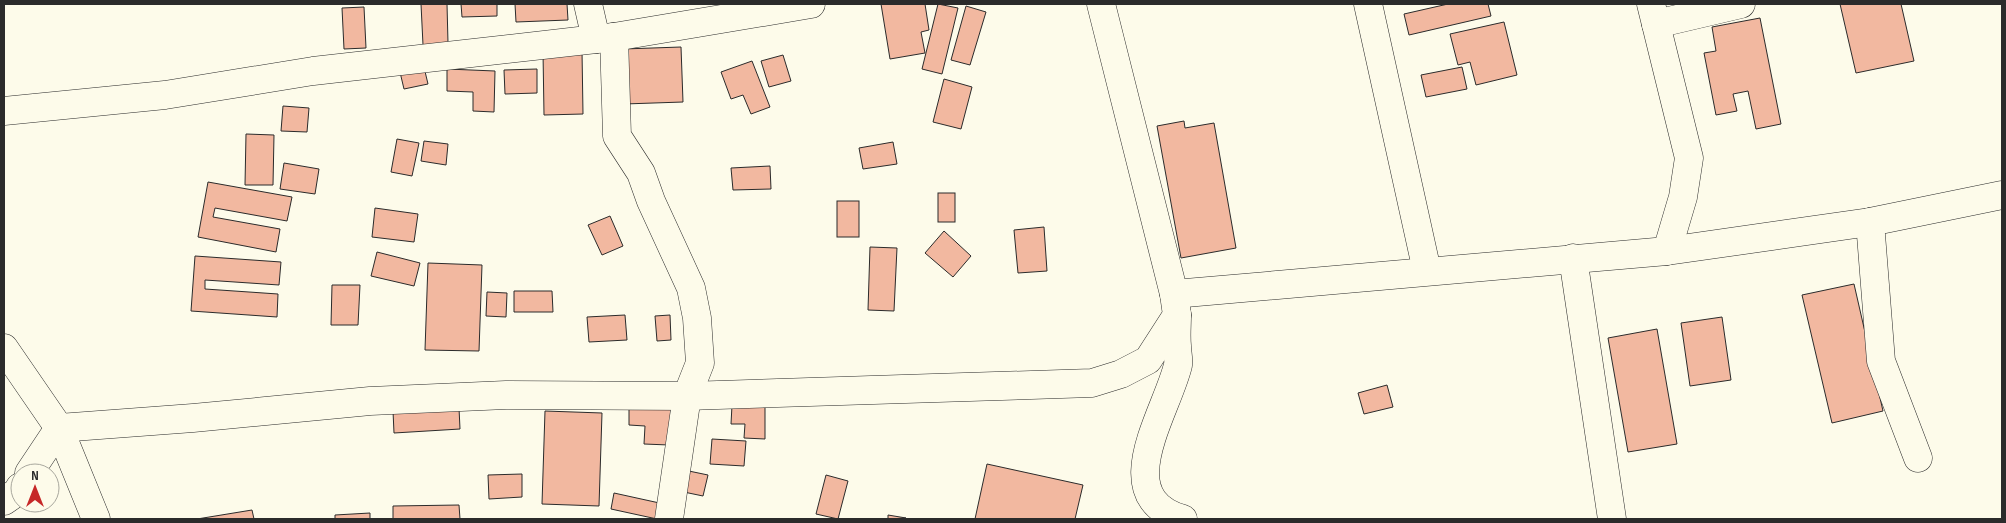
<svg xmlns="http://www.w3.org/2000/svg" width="2006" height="523" viewBox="0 0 2006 523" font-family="'Sofia Sans Condensed',sans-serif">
  <rect width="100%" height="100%" fill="#fdfbea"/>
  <g fill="#f2b8a0" stroke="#2b2b2b">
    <polygon points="421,4 447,4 448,43 423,45"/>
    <polygon points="461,4 497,4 497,16 462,17"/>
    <polygon points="515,4 567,4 568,20 516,22"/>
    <polygon points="881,4 925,4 929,30 921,32 925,53 890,59"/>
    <polygon points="938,4 958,8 942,74 922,69"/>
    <polygon points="1448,4 1488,4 1491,16 1409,35 1404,14"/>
    <polygon points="1840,4 1901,4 1914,61 1856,73"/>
    <polygon points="966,6 986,12 970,65 951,60"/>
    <polygon points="364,7 366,48 344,49 342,8"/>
    <polygon points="1760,18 1781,124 1756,129 1748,91 1733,94 1737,111 1716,115 1704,53 1716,51 1712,27"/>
    <polygon points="1504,22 1517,75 1476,85 1470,62 1458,65 1450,34"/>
    <polygon points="681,47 683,102 624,104 623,49"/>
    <polygon points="582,51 583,114 544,115 543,52"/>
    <polygon points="783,55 791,81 769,87 761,61"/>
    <polygon points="752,61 770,107 751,114 743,95 731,99 721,72"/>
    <polygon points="423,63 428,84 404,89 399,68"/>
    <polygon points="1462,67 1467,89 1426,97 1421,75"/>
    <polygon points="447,69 495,71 494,112 473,111 473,92 447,91"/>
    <polygon points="537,69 537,93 505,94 504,70"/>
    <polygon points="944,79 972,87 961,129 933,122"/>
    <polygon points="283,106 309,108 307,132 281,131"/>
    <polygon points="1184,121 1185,128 1214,123 1236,248 1181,258 1157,126"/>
    <polygon points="246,134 274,135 273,185 245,185"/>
    <polygon points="397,139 419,143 412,176 391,172"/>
    <polygon points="424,141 448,144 446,165 421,161"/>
    <polygon points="893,142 897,164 863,169 859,148"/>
    <polygon points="284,163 319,169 315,194 280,189"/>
    <polygon points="770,166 771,189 733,190 731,168"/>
    <polygon points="208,182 292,197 287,221 215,208 213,217 280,229 276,252 198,237"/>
    <rect x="938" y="193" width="17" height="29"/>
    <rect x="837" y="201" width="22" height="36"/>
    <polygon points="375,208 418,214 414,242 372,237"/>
    <polygon points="610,216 623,246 602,255 588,225"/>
    <polygon points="1044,227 1047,271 1018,273 1014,230"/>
    <polygon points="944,231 971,256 953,277 925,253"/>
    <polygon points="870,247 897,248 894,311 868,310"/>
    <polygon points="377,252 420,263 414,286 371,276"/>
    <polygon points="195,256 281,262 279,285 205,280 205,289 278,294 277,317 191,311"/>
    <polygon points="428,263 482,265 479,351 425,350"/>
    <polygon points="1854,284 1883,411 1832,423 1802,295"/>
    <polygon points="332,285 360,285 358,325 331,325"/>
    <polygon points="514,291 552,291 553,312 514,312"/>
    <polygon points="487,292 507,293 506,317 486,316"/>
    <polygon points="625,315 627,340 589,342 587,317"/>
    <polygon points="670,315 671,340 657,341 655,316"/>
    <polygon points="1722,317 1731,380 1690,386 1681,323"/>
    <polygon points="1657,329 1677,444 1628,452 1608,338"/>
    <polygon points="1387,385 1393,407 1364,414 1358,393"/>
    <polygon points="629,405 671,407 669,445 644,444 645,426 629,425"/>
    <polygon points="732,405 765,406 765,439 744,438 745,424 731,424"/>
    <polygon points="459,408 460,429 394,433 393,411"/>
    <polygon points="545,411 602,413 599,506 542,504"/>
    <polygon points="712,439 746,441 744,466 710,464"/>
    <polygon points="987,464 1083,485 1075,519 975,519"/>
    <polygon points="684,470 708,475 703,496 679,491"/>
    <polygon points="522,474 522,497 489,499 488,475"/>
    <polygon points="826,475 848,481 838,519 816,514"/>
    <polygon points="614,493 664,504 657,519 611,509"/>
    <polygon points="459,505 460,519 393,519 393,506"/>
    <polygon points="252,510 254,519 197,519"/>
    <polygon points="370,513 370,519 335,519 335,515"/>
    <polygon points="888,515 906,518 888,519"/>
  </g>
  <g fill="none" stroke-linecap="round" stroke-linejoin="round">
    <g stroke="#2b2b2b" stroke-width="29">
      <g id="minor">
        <polyline points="588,4 596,39"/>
        <polyline points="1101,4 1174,294"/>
        <polyline points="1368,4 1427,271"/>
        <polyline points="1651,4 1689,158 1683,197 1667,251"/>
        <polyline points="1656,24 1741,4"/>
        <polyline points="614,37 617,136 641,173 651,201 691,288 697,318 700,363 687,396 669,519"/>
        <polyline points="4,111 165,95 313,71 614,37 811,4"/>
        <polyline points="1870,222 1881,361 1918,458"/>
        <polyline points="1573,258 1612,519"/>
        <path d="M1177,315C1177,325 1176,336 1177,346C1177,352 1179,359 1178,365C1167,412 1107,497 1183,519"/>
        <polyline points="4,348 59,428 96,519"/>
        <polyline points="29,473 59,428 193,418 370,401 506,395 687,396 1092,383 1121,374 1148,360 1177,315 1174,294 1667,251 1870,222 2002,195"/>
        <polyline points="4,501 17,492 20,487"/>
      </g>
    </g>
    <use href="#minor" stroke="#fdfbea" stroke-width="28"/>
  </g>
  <rect width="2006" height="523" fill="none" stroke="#2b2b2b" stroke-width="10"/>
  <g transform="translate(35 488)"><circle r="24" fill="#fdfbea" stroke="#a9a89e"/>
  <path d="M0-4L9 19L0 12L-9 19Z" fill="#c62828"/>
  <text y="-8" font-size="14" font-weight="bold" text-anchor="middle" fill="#2b2b2b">N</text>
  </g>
</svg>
